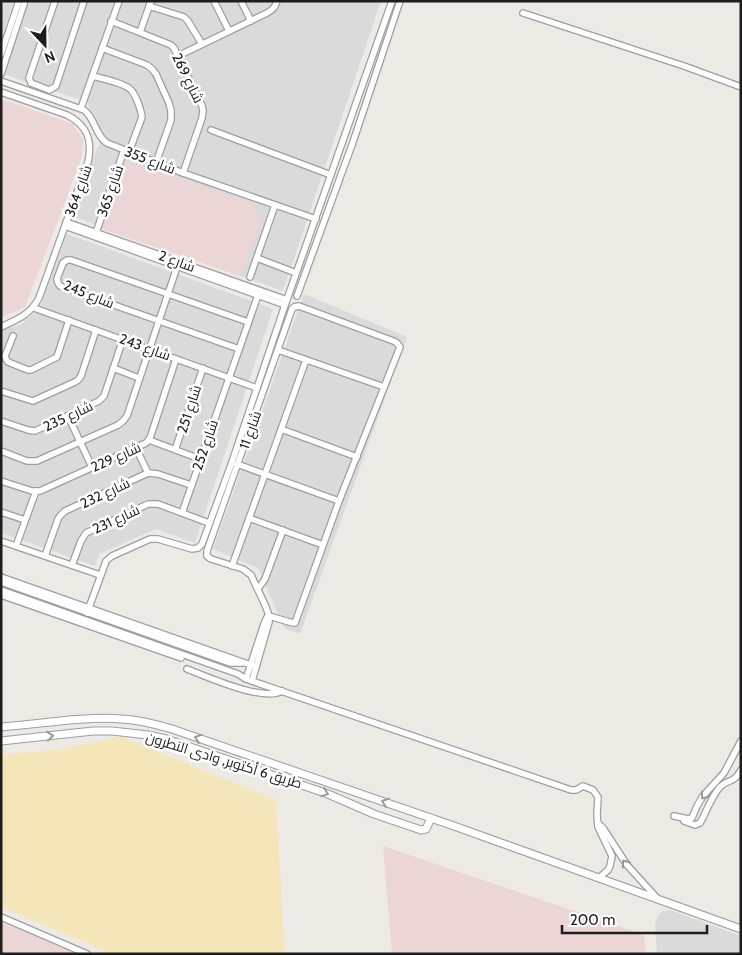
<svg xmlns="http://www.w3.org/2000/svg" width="742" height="955" viewBox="0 0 742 955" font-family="Cabin,Cairo,sans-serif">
  <rect width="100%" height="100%" fill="#ede9e4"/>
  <g fill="#dbdada">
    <polygon points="1,1 14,1 1,38"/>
    <polygon points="29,1 381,1 283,291 72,216 102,136 87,102 3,74"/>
    <polygon points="67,234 273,309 195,543 156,529 99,554 95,566 1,533 1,330 20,325 39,310"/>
    <polygon points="304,294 407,337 300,634 284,628 258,568 213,549"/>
    <polygon points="670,910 741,936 741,954 657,954 655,925 657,918 661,912"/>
  </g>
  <g fill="#ecd5d5">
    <polygon points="1,99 73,124 83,139 82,157 25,307 4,316 1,315"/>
    <polygon points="125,160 144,165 253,204 261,221 240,276 99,228"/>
    <polygon points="383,846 644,935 646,954 392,954"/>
    <polygon points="1,922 77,954 1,954"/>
  </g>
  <path fill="#f5e6b9" d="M119,736L276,800L285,954H113L1,907V754C41,753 80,747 119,736Z"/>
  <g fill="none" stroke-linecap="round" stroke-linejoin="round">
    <g stroke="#9e9e9e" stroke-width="8">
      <g id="minor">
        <polyline points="55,1 29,78 31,83 49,90 53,88 56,86 84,1"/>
        <polyline points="214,1 229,31"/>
        <polyline points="241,1 251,21"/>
        <polyline points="149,6 184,17 188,21 202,44"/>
        <polyline points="523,13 684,66 741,87"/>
        <polyline points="111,21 171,45 174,48 202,106 203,111 202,118 183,173"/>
        <polyline points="140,32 151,1"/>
        <polyline points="102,48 147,65 152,69 156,74 169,103 171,111 171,120 156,163"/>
        <polyline points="1,54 19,1"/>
        <path d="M178,56L267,13C272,10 275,8 277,1"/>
        <polyline points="1,74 25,1"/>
        <path d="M92,76C101,78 126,84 131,90C136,95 141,110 142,117L129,152"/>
        <path d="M1,81L84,110C95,118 95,135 107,143L183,173L316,219"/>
        <path d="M1,92L67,115C87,125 93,140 88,162L39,298C30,315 18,319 1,327"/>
        <polyline points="81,108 119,1"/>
        <polyline points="211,130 331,175"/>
        <polyline points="66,222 287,300"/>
        <polyline points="65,226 285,305"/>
        <polyline points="96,233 124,150"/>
        <polyline points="257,258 296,273"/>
        <polyline points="250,277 275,205"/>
        <polyline points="297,296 353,142 400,1"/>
        <polyline points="34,308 257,388"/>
        <polyline points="13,336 5,356 6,359 8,362 28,370 31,370 57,357 69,320"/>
        <polyline points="239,349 60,286 58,283 57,279 63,263 67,260 71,260 248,322"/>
        <polyline points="278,350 384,387"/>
        <polyline points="113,368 139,378"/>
        <polyline points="1,391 33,401 75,382 78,380 81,376 96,330"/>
        <polyline points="68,416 92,467"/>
        <polyline points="1,421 28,430 35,431 99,401 104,396 123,339"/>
        <polyline points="281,429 357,457"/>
        <polyline points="149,440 200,459"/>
        <polyline points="136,448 148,473"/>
        <polyline points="175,450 203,368"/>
        <polyline points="1,451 27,461 37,461 118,425 123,421 127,416 177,267"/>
        <polyline points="237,464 339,501"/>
        <polyline points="1,481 32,491 40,491 146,443 150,438 176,359"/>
        <polyline points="1,512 25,520"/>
        <polyline points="182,513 258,295"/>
        <polyline points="249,518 323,545"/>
        <polyline points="1,541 100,575"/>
        <polyline points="16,546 36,491"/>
        <polyline points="45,556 58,519 60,516 65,511 148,473 158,474 191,485"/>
        <polyline points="72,565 81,541 86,533 148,504 158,504 209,523"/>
        <polyline points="232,566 306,360"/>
        <polyline points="1,577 256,667"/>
        <polyline points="1,582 230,663 242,663"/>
        <polyline points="258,589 265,579 283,530"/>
        <polyline points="1,590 238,674 246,679 571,790 576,790 583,786 593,790 598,797 597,815 598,827 612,856 610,866 608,870 599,878"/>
        <polyline points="1,595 181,658"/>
        <polyline points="87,613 105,564 106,561 112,556 150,539 158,539 192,549 198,548 202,544 232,462 285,305 392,1"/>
        <path d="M187,669C208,677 263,702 282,691"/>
        <polyline points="246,679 264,624 267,617"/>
        <polyline points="252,681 269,622 269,616 266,607 251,575 243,569 211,559 207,556 207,551 292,309 294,307 299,306 396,342 400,347 339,501 295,623 293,623 269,616"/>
        <polyline points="674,816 688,819 692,818 697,806 703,796 724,773 741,741"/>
        <path d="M684,821L695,825L700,823C707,811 711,797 720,787C728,778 733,785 741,770"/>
        <polyline points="599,824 603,828 627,865 656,897"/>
        <polyline points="1,917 87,954"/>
      </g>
    </g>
    <g stroke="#9e9e9e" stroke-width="9">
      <g id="tertiary">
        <path d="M1,727C40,724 84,716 122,719C139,720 155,724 172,729L454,826L741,929"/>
        <polyline points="1,741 93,731 112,731 148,735 166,739 202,751 328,794 374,814 421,830 426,829 431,818"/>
      </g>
    </g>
    <use href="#minor" stroke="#fff" stroke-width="5.5"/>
    <use href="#tertiary" stroke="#fff" stroke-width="7"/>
  </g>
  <defs><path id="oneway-chevron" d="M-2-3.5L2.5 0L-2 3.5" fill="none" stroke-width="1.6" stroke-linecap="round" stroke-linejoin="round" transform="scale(1.25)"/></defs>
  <g stroke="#999">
    <use href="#oneway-chevron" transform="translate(50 736) rotate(-6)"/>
    <use href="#oneway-chevron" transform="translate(198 738) rotate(-161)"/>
    <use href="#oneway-chevron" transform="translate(325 793) rotate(19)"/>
    <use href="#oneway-chevron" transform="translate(704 796) rotate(127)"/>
    <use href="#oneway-chevron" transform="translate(385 802) rotate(-161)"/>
    <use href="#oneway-chevron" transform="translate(625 863) rotate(-126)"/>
  </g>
  <g text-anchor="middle" stroke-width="5" stroke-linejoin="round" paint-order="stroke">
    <g font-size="14" fill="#1d1d1d" stroke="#fff">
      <text transform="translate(188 78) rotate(64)" y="5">شارع 269</text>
      <text transform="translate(150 160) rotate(21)" y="5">شارع 355</text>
      <text transform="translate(78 191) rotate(-70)" y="5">شارع 364</text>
      <text transform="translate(110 191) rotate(-71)" y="5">شارع 365</text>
      <text transform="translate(177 261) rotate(20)" y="5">شارع 2</text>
      <text transform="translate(89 294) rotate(22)" y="5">شارع 245</text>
      <text transform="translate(145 347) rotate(20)" y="5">شارع 243</text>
      <text transform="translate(189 409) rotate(-72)" y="5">شارع 251</text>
      <text transform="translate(68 416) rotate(-25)" y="5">شارع 235</text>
      <text transform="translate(250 430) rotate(-70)" y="5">شارع 11</text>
      <text transform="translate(205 445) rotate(-71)" y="5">شارع 252</text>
      <text transform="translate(116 457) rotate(-24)" y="5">شارع 229</text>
      <text transform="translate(105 493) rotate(-25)" y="5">شارع 232</text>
      <text transform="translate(116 519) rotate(-25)" y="5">شارع 231</text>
      <text transform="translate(224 760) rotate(17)" y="5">طريق 6 أكتوبر, وادى النطرون</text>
    </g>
  </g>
  <rect width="742" height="955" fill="none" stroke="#1d1d1d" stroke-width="5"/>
  <g transform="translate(45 45) rotate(158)" stroke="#ffffff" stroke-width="4" paint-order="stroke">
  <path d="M0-4L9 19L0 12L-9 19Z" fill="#1d1d1d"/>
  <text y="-8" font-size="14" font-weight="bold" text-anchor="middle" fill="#1d1d1d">N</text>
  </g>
  <path d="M562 925v8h145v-8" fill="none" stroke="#1d1d1d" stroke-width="2.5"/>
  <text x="570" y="925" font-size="15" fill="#1d1d1d" stroke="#ffffff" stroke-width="4" paint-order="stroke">200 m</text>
</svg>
